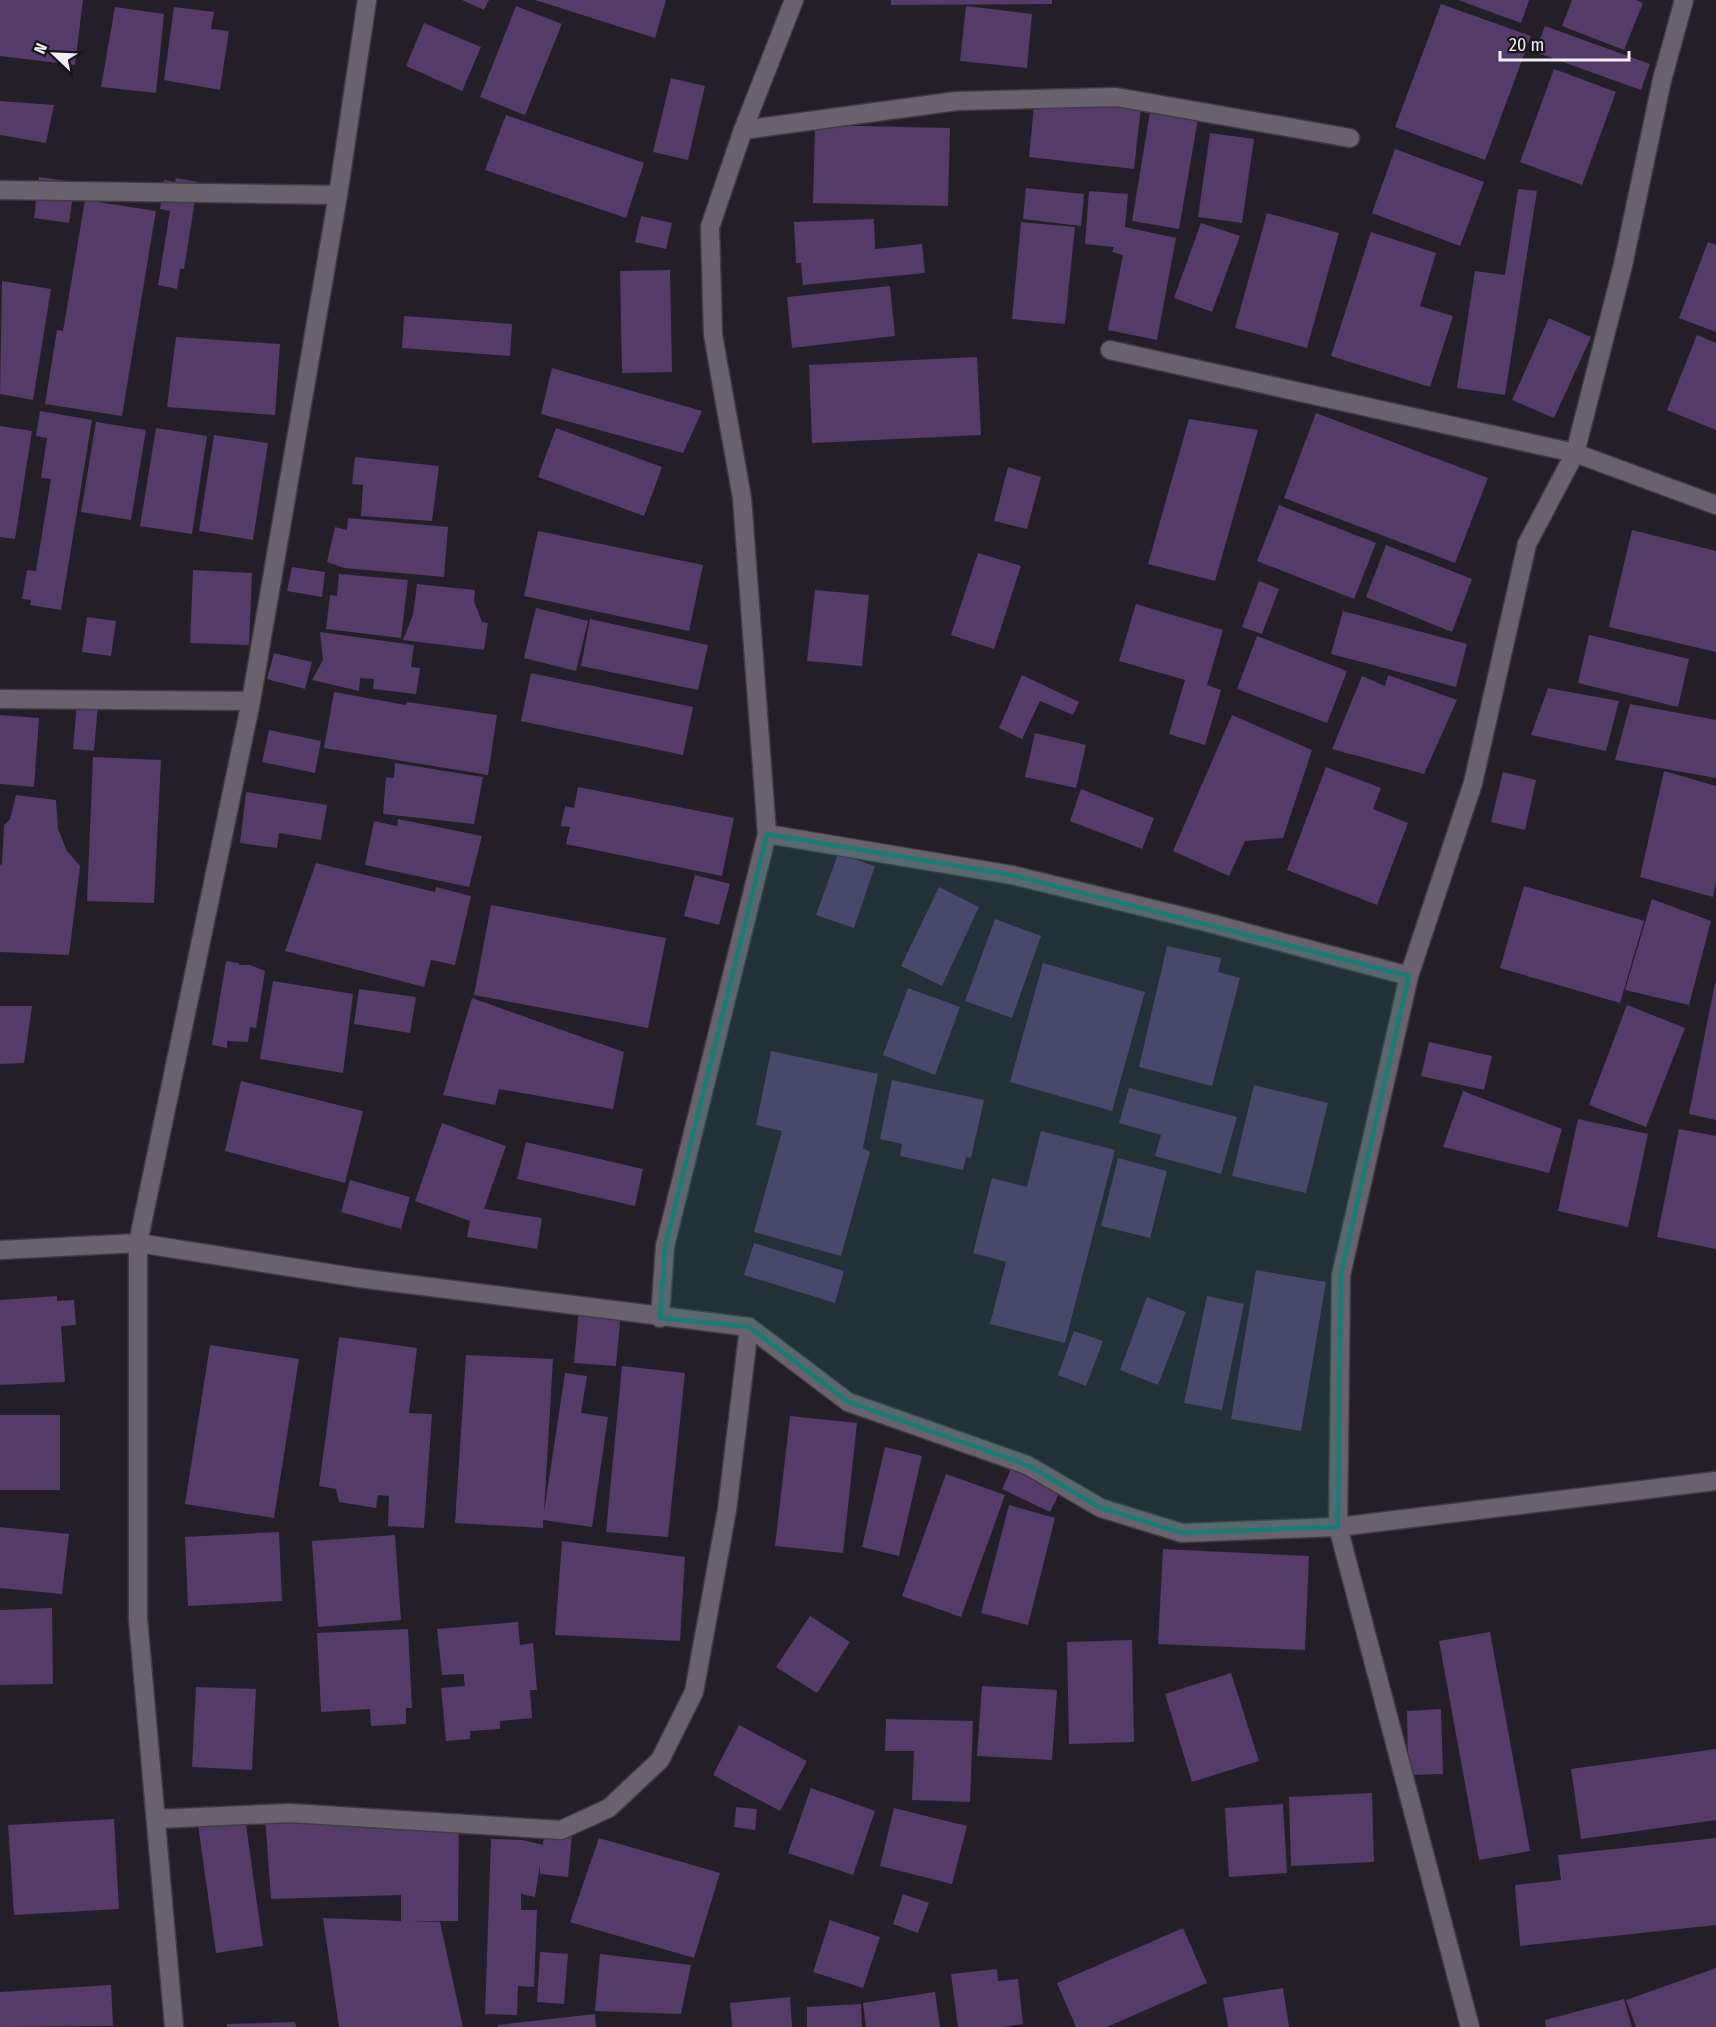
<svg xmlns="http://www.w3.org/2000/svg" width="1716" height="2027" viewBox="0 0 1716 2027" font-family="'Fira Sans Condensed',sans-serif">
  <rect width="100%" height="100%" fill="#231e28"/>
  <g fill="#543b68">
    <polygon points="0,0 83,0 75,65 0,56"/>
    <polygon points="462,0 489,0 484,10"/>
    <polygon points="535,0 666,0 655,38"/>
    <polygon points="891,0 1052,0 1052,4 891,5"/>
    <polygon points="1458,0 1529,0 1521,23"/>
    <polygon points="1572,0 1636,0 1643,3 1624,50 1562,26"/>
    <polygon points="1441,4 1531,36 1485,160 1395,127"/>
    <polygon points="516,6 562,24 525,115 480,97"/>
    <polygon points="966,6 1032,14 1027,68 960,61"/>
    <polygon points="115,7 164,14 156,93 101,87"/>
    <polygon points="174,7 214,12 211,29 229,31 220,90 164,80"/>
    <polygon points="424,23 481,47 462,91 406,66"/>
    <polygon points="1545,26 1650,64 1641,90 1535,52"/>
    <polygon points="1554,69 1616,92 1582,185 1520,162"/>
    <polygon points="671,78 705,86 688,160 653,152"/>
    <polygon points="1035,95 1141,107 1134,169 1029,157"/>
    <polygon points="0,101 54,105 46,143 0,135"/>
    <polygon points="1150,112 1198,119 1179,229 1132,221"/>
    <polygon points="506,115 644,163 626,218 485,170"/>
    <polygon points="815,125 950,128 948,206 813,203"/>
    <polygon points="1210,133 1254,139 1242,223 1198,217"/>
    <polygon points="1395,149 1484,182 1460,246 1372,213"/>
    <polygon points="39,177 75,182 69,223 34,218"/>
    <polygon points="176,178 198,182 184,269 180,269 177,289 158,285 170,211 160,209 164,180 175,182"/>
    <polygon points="1026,188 1084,194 1081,226 1023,219"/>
    <polygon points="1518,189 1537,191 1505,395 1457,388 1475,271 1505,275"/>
    <polygon points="1089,191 1128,194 1125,227 1176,238 1157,340 1108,330 1123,255 1112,252 1114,247 1085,244"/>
    <polygon points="85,200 156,211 122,416 45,404 57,330 63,331"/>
    <polygon points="1267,213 1339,233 1307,348 1235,328"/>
    <polygon points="641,216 672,223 666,249 635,242"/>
    <polygon points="874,219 875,249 922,244 925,273 803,285 801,263 796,263 794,222"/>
    <polygon points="1021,222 1075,227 1065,324 1012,319"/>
    <polygon points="1201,223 1240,236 1212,312 1174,298"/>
    <polygon points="1371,232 1436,253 1420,306 1453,316 1430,387 1331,356"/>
    <polygon points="1708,242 1716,245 1716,332 1679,318"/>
    <polygon points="670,270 672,372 622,373 620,271"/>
    <polygon points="2,281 51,289 33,400 0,394"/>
    <polygon points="890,286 895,336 792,348 787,297"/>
    <polygon points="404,316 512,324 510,356 402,348"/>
    <polygon points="1549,318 1591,337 1554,418 1512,400"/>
    <polygon points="1697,335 1716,343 1716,430 1667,410"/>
    <polygon points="176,337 280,344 275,415 167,407"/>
    <polygon points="977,357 981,435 812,443 809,365"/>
    <polygon points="552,368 702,411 683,453 541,414"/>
    <polygon points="40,411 92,420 61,610 30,605 31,600 22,599 27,570 36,571 51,479 41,478 47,438 36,436"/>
    <polygon points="1316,413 1488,478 1455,563 1284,498"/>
    <polygon points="1189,419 1258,430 1215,581 1148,564"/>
    <polygon points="96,422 146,430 131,520 81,512"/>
    <polygon points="0,426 32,431 15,539 0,537"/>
    <polygon points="156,428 207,436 192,534 140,526"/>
    <polygon points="556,428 662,467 644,516 538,477"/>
    <polygon points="214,435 268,443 253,540 199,531"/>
    <polygon points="355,457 439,466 432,521 361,516 363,485 352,484"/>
    <polygon points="1008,467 1041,477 1027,529 994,521"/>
    <polygon points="1279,505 1376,543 1354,599 1257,561"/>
    <polygon points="348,518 448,527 444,577 344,568 327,562 335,527 347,530"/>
    <polygon points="1632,530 1716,551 1716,652 1609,627"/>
    <polygon points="538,531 703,565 689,631 524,596"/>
    <polygon points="1386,545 1472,579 1452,632 1366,597"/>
    <polygon points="978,553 1021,566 994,649 951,635"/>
    <polygon points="292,567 325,572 322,597 287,591"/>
    <polygon points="193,570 252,573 249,645 190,643"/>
    <polygon points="339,574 408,580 401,638 326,629 330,595 337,596"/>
    <polygon points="1259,581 1279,589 1262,634 1242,627"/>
    <polygon points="417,584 475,590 474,601 482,622 488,623 484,650 403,640 413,615"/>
    <polygon points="815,590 869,595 862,666 807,661"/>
    <polygon points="1136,604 1223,630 1207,685 1221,690 1205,745 1169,734 1185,680 1119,661"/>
    <polygon points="536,608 588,621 576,671 524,658"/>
    <polygon points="1343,611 1467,644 1456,687 1331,654"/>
    <polygon points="87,617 116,621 111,656 82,652"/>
    <polygon points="590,619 708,645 698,690 581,666"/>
    <polygon points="320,632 414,645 411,667 420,668 416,694 373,689 374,679 360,678 359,691 312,680 323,660"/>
    <polygon points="1589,635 1689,659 1678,707 1578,683"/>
    <polygon points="1257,636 1347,671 1327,723 1237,689"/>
    <polygon points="274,653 312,662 305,689 267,679"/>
    <polygon points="531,673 693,707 683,755 521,721"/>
    <polygon points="1022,675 1079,702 1073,715 1040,701 1022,739 999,728"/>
    <polygon points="1388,675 1457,700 1424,774 1332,749 1362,676 1385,686"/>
    <polygon points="1548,688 1619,701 1606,751 1531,735"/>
    <polygon points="334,692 406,705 407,702 497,715 488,775 324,748"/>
    <polygon points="77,701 98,704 94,751 73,749"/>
    <polygon points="1630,704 1716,720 1716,778 1615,760"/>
    <polygon points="0,715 39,718 34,787 0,784"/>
    <polygon points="1232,715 1312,750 1283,838 1245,841 1229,876 1173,851"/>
    <polygon points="269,730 321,741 315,773 262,762"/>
    <polygon points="1035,733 1086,745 1076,788 1025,777"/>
    <polygon points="93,757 161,760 154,903 87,901"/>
    <polygon points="395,763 483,777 474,824 383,814 386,777 394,778"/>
    <polygon points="1326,767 1381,788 1373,809 1408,823 1377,905 1287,870"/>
    <polygon points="1664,771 1716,786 1716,882 1713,897 1640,877"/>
    <polygon points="1503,772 1536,780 1525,830 1491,822"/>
    <polygon points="578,787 734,818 722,876 566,844 570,827 561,826 565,806 574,808"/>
    <polygon points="1081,789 1154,818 1142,849 1070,821"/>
    <polygon points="246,792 327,805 321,840 279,833 277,848 240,843"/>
    <polygon points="16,795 56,800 58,829 67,851 80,866 69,955 0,952 0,865 2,864 4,825 10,819"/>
    <polygon points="398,819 482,836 469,887 365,865 374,821 397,826"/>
    <polygon points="838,854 875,866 854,928 816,915"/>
    <polygon points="316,863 435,892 436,887 471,896 455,965 431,960 424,987 285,951"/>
    <polygon points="695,875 730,884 719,925 684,916"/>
    <polygon points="1524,886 1644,921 1620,1003 1500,968"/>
    <polygon points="939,887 979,907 942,986 901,966"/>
    <polygon points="1652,899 1711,921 1689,1005 1625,990"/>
    <polygon points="491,905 666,938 648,1028 474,995"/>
    <polygon points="995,919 1041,936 1012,1018 965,1001"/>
    <polygon points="1167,946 1221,958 1218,972 1240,978 1212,1086 1139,1067"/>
    <polygon points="226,961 239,963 239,965 250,965 265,971 256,1028 250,1027 248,1042 227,1041 227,1048 212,1045"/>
    <polygon points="1043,963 1145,992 1112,1111 1010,1082"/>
    <polygon points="273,981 353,994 343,1073 260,1059"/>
    <polygon points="1715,983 1716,983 1716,1120 1689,1114"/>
    <polygon points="908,988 960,1007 935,1075 883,1055"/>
    <polygon points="359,989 416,997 410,1033 354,1024"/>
    <polygon points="472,998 624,1052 613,1109 499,1089 495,1105 443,1095"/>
    <polygon points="1627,1005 1685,1028 1646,1127 1589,1105"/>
    <polygon points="0,1006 32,1006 24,1063 0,1064"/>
    <polygon points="1429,1042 1492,1056 1484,1090 1421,1076"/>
    <polygon points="771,1051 878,1074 863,1148 870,1152 841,1256 754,1232 782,1131 756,1125"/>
    <polygon points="892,1080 984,1100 971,1158 966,1157 963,1170 900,1156 902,1144 880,1139"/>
    <polygon points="241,1081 363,1111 345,1183 225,1151"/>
    <polygon points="1254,1085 1328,1103 1306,1193 1232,1176"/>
    <polygon points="1129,1088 1237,1117 1221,1174 1155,1156 1161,1135 1119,1123"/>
    <polygon points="1463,1091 1562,1129 1549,1173 1443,1147"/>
    <polygon points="1578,1119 1648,1134 1628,1227 1558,1211"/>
    <polygon points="442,1123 506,1146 484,1209 542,1218 537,1249 467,1237 470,1221 415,1201"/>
    <polygon points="1679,1129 1716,1136 1716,1249 1657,1237"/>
    <polygon points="1041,1131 1115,1150 1065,1343 990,1324 1006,1262 973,1253 992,1178 1027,1187"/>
    <polygon points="526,1142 643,1169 635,1206 517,1179"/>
    <polygon points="1118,1158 1167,1171 1150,1238 1101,1226"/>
    <polygon points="350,1180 410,1197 401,1229 341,1212"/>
    <polygon points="754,1243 844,1271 835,1303 744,1275"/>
    <polygon points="1256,1270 1326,1282 1301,1431 1231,1419"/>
    <polygon points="57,1296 57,1301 74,1300 76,1325 61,1326 65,1382 0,1385 0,1300"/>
    <polygon points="1207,1296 1244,1304 1222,1410 1184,1403"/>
    <polygon points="1147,1297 1186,1312 1158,1385 1120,1370"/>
    <polygon points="579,1308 621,1311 616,1366 574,1363"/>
    <polygon points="1074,1331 1103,1341 1086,1386 1058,1375"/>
    <polygon points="339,1337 417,1348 409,1413 432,1414 424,1528 388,1526 389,1496 378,1495 376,1508 339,1502 336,1489 319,1486"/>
    <polygon points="210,1345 299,1359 274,1518 185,1504"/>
    <polygon points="466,1355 553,1359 544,1512 565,1373 587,1376 581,1413 608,1417 592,1527 543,1520 543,1528 455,1523"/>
    <polygon points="622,1366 685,1373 668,1537 606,1532"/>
    <rect x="0" y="1415" width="60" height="75"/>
    <polygon points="790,1416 857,1423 843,1553 775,1546"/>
    <polygon points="885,1447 922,1456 899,1556 862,1547"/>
    <polygon points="1017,1456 1066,1479 1050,1512 1002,1489"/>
    <polygon points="946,1474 1005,1495 961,1617 902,1596"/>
    <polygon points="1009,1505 1055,1518 1028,1625 981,1613"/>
    <polygon points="0,1527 69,1534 62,1594 0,1588"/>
    <polygon points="279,1532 282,1601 188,1606 185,1537"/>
    <polygon points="395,1535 401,1620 318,1627 312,1541"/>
    <polygon points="562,1541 685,1557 680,1641 555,1635"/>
    <polygon points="1163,1549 1309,1556 1305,1650 1158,1644"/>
    <polygon points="52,1608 53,1684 0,1685 0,1610"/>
    <polygon points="810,1616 850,1642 817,1693 776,1667"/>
    <polygon points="518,1622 520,1645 533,1643 537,1690 530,1690 532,1718 500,1721 500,1729 470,1731 470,1739 446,1741 441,1688 465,1686 464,1680 464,1674 442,1675 437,1629"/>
    <polygon points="408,1629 412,1708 406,1708 406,1724 371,1726 370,1709 321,1712 317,1633"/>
    <polygon points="1490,1632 1530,1851 1479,1860 1439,1641"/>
    <polygon points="1132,1640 1134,1742 1069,1744 1067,1642"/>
    <polygon points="1231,1673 1259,1761 1192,1782 1165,1694"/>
    <polygon points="982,1686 1057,1690 1052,1760 977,1756"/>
    <polygon points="196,1687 256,1689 252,1770 192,1767"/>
    <polygon points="1441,1709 1443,1774 1408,1775 1407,1711"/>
    <polygon points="886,1719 973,1721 970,1802 912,1800 914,1751 885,1751"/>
    <polygon points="739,1725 807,1761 780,1811 713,1775"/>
    <polygon points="1716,1749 1716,1820 1581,1839 1571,1769"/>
    <polygon points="811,1788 875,1811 853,1875 788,1853"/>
    <polygon points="1372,1793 1374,1862 1291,1866 1289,1797"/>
    <polygon points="1283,1804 1287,1873 1229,1877 1225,1808"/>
    <polygon points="736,1807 757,1809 755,1830 734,1827"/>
    <polygon points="894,1808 967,1826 952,1884 880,1866"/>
    <polygon points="459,1814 458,1921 410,1921 440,1922 463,2027 339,2027 323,1918 401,1921 401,1895 271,1899 265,1816"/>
    <polygon points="245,1818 263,1946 216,1953 198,1825"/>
    <polygon points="114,1819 119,1909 14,1915 8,1825"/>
    <polygon points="544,1832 572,1835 568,1877 540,1874 540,1865 535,1897 521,1894 521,1910 537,1910 534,1987 518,1986 517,2015 485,2014 491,1839 523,1840 543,1845"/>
    <polygon points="599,1838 720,1873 694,1958 570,1922"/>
    <polygon points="1716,1838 1716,1925 1520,1946 1515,1885 1561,1880 1558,1855"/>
    <polygon points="903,1894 929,1903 918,1933 893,1924"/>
    <polygon points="830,1920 880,1937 863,1988 813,1972"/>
    <polygon points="1183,1928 1207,1983 1107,2027 1076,2027 1057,1983"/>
    <polygon points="540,1952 568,1954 564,2004 537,2002"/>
    <polygon points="600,1954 691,1965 681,2014 595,2011"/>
    <polygon points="1716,1968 1716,2027 1636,2027 1626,2000"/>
    <polygon points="997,1969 998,1981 1018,1979 1023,2024 1003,2027 958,2027 951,1974"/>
    <polygon points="111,1985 113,2026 0,2027 0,1992"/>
    <polygon points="1283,1988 1289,2027 1228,2027 1223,1998"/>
    <polygon points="935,1992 940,2027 866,2027 863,2003"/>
    <polygon points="790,1997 792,2027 732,2027 730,2003"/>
    <polygon points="1624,1999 1632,2027 1546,2027 1545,2020"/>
    <polygon points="861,2004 862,2027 807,2027 807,2007"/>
    <polygon points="595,2014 596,2027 498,2027 498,2025"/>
    <polygon points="295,2022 296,2027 227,2027 227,2024"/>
  </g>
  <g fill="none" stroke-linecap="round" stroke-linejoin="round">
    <g stroke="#3f3b43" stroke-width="21">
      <g id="street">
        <polyline points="743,130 957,101 1116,97 1350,138"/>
        <polyline points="0,190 338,195"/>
        <polyline points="1110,350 1575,453 1716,505"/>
        <polyline points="0,699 251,701"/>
        <polyline points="767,834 1012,875 1206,922 1409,976"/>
        <polyline points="0,1250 138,1243 359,1278 749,1327 848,1402 1027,1465 1101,1508 1182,1533 1338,1527 1716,1481"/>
        <polyline points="660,1318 665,1246 767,834 742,498 713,335 710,227 743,130 794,0"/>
        <polyline points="157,1819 290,1813 561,1830 609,1808 660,1760 694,1692 727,1510 749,1327"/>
        <polyline points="174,2027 138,1619 138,1243 251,701 338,195 367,0"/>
        <polyline points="1470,2027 1338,1527 1341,1275 1409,976 1473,783 1527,544 1575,453 1623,265 1662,80 1684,0"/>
      </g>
    </g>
    <use href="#street" stroke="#69626e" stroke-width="18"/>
  </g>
  <path fill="#1a7c75" fill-opacity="0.2" stroke="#1a7c75" stroke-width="4.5" stroke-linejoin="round" d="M767,834L1012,875L1409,976L1341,1275L1338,1527L1182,1533L1101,1508L1027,1465L848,1402L749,1327L660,1318L665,1246Z"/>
  <g transform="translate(54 54) rotate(293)" stroke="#1a141e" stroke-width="4.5" paint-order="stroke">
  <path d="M0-4.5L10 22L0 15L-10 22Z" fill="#f2eef6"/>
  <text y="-9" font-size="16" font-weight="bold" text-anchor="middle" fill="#f2eef6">N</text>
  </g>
  <path d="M1500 51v9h129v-9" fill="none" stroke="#f2eef6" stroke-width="3"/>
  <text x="1509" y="51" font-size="18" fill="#f2eef6" stroke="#1a141e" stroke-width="4.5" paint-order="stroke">20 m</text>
</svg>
